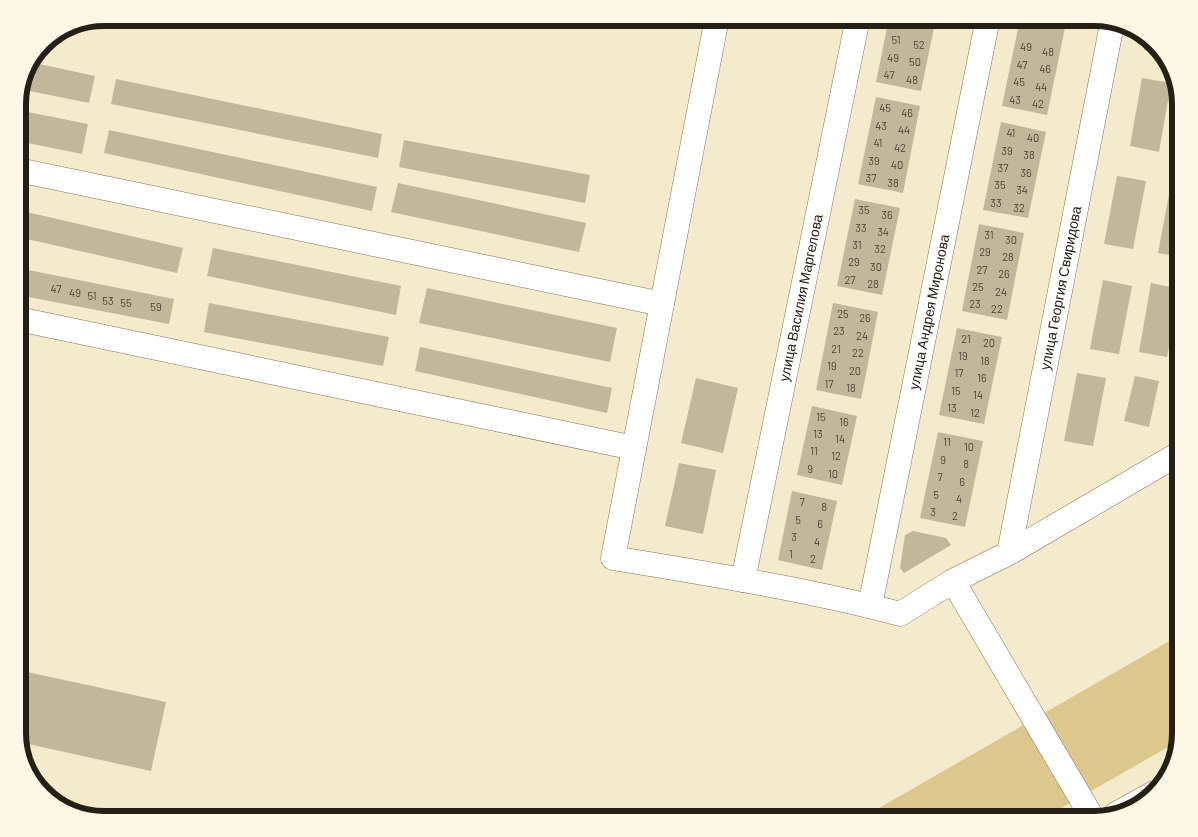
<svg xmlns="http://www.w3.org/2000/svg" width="1198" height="837" viewBox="0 0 1198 837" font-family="Barlow,sans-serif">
  <rect width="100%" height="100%" fill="#f4eacc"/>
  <polygon fill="#dcc78c" points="1180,635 1180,733 1177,742 1042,819 860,819"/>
  <g fill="#c1b79b">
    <polygon points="889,18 936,18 921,91 876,82"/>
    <polygon points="1020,19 1065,28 1047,115 1002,106"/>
    <polygon points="1147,36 1159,51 1161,53 1144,50"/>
    <polygon points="30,62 95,76 89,103 20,89 26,66"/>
    <polygon points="1142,78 1171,83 1159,152 1130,146"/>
    <polygon points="116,79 382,134 378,158 111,104"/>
    <polygon points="876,97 920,106 903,193 858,184"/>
    <polygon points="18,110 88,124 82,154 18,141"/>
    <polygon points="1001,122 1046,132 1028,218 983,210"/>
    <polygon points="109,130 377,187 372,211 104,153"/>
    <polygon points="404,140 590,175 585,203 399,167"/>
    <polygon points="1117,176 1146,181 1133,249 1104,244"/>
    <polygon points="398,183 586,223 579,252 391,212"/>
    <polygon points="1171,184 1180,186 1180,257 1158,253"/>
    <polygon points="855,199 900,208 882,295 837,286"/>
    <polygon points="18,210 183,248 177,273 18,237"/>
    <polygon points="979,224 1024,233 1007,320 962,311"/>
    <polygon points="213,248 401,286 396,315 207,276"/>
    <polygon points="18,268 174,299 169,324 18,295"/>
    <polygon points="1103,280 1132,286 1119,354 1090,349"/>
    <polygon points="1151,283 1180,289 1167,357 1139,352"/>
    <polygon points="427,288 617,328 610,362 419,323"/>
    <polygon points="209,303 389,337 383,366 204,332"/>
    <polygon points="833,303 878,312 861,399 816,390"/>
    <polygon points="957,328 1002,337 984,424 939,415"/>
    <polygon points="420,347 612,388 607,413 415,371"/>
    <polygon points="1077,373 1106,378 1093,446 1064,441"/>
    <polygon points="1135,376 1159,381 1149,427 1124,421"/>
    <polygon points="696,378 738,388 723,453 681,443"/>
    <polygon points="812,406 857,416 842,485 797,475"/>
    <polygon points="938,432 983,441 965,527 920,518"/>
    <polygon points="679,463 716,470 703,534 665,526"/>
    <polygon points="792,491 837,501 822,570 778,560"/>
    <polygon points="913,531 946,538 951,545 904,573 900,568 905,535"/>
    <polygon points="18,670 166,702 151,771 19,742 18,738"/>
  </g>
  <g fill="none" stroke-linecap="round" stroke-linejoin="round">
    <g stroke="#80765c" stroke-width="25">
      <g id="minor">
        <path d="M717,18L613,558C709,574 806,589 900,614L953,581L1009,553L1180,453"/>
        <polyline points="18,170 662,304"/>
        <polyline points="18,319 634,448"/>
        <path id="s1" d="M1009,553L1112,24"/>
        <path id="s2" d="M743,580L858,18"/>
        <polyline points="953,581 1093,819"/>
        <path id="s3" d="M870,606L988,18"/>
        <polyline points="1116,814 1154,793"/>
      </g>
    </g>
    <use href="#minor" stroke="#fff" stroke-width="24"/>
  </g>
  <g text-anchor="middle" stroke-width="4.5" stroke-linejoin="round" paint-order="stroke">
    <g font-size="11" fill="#4b4636">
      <text x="896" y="44">51</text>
      <text x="919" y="49">52</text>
      <text x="1026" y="51">49</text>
      <text x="1048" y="56">48</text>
      <text x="893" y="62">49</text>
      <text x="915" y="66">50</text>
      <text x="1022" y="69">47</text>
      <text x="1045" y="73">46</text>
      <text x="889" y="79">47</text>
      <text x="912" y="84">48</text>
      <text x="1019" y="86">45</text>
      <text x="1041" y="91">44</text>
      <text x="1015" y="104">43</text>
      <text x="1038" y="108">42</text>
      <text x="885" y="112">45</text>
      <text x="907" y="117">46</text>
      <text x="881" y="130">43</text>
      <text x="904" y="134">44</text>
      <text x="1011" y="137">41</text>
      <text x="1033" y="142">40</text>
      <text x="878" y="147">41</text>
      <text x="900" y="152">42</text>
      <text x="1007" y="155">39</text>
      <text x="1029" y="159">38</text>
      <text x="874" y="165">39</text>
      <text x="897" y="169">40</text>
      <text x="1003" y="172">37</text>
      <text x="1026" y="177">36</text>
      <text x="871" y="182">37</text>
      <text x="893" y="187">38</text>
      <text x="1000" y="189">35</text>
      <text x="1022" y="194">34</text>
      <text x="996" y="207">33</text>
      <text x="1019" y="212">32</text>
      <text x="864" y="214">35</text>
      <text x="887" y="219">36</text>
      <text x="861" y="232">33</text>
      <text x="883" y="236">34</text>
      <text x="989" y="239">31</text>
      <text x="1011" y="244">30</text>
      <text x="857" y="249">31</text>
      <text x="880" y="253">32</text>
      <text x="985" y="256">29</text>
      <text x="1008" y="261">28</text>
      <text x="854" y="266">29</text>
      <text x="876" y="271">30</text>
      <text x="982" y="274">27</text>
      <text x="1004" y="278">26</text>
      <text x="850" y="284">27</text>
      <text x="873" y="288">28</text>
      <text x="978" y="291">25</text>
      <text x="56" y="293">47</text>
      <text x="1001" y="296">24</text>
      <text x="75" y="297">49</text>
      <text x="92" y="300">51</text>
      <text x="108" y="305">53</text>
      <text x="126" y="307">55</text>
      <text x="975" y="308">23</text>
      <text x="156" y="311">59</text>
      <text x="997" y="313">22</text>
      <text x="843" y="318">25</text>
      <text x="865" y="322">26</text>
      <text x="839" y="335">23</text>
      <text x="862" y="340">24</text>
      <text x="966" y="343">21</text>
      <text x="989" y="347">20</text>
      <text x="836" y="353">21</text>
      <text x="858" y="357">22</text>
      <text x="963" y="360">19</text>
      <text x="985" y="365">18</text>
      <text x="832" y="370">19</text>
      <text x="855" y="375">20</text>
      <text x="959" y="377">17</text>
      <text x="982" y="382">16</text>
      <text x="829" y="388">17</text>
      <text x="851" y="392">18</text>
      <text x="956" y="395">15</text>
      <text x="978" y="399">14</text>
      <text x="952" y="412">13</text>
      <text x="975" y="417">12</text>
      <text x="821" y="421">15</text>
      <text x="844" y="426">16</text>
      <text x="818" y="438">13</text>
      <text x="840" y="443">14</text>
      <text x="947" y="446">11</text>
      <text x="969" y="451">10</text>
      <text x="814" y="455">11</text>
      <text x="836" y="460">12</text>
      <text x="943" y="464">9</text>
      <text x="966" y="468">8</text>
      <text x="810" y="473">9</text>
      <text x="833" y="478">10</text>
      <text x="940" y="481">7</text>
      <text x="962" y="486">6</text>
      <text x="936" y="499">5</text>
      <text x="959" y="503">4</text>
      <text x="802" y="506">7</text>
      <text x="824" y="511">8</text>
      <text x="933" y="516">3</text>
      <text x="955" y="520">2</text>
      <text x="798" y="524">5</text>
      <text x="820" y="528">6</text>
      <text x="794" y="541">3</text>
      <text x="817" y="546">4</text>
      <text x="791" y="558">1</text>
      <text x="813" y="563">2</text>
    </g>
    <g font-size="14" fill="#242015" stroke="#fdf7e6">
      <text dy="5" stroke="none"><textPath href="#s1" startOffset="270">улица Георгия Свиридова</textPath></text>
      <text dy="5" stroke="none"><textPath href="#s2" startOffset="288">улица Василия Маргелова</textPath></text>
      <text dy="5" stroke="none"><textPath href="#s3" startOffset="300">улица Андрея Миронова</textPath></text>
    </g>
  </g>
  <path d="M0 0H1198V837H0ZM104 26H1094A78 78 0 0 1 1172 104V733A78 78 0 0 1 1094 811H104A78 78 0 0 1 26 733V104A78 78 0 0 1 104 26Z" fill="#fdf7e6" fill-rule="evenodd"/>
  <path fill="none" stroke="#242015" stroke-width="6" d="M104 26H1094A78 78 0 0 1 1172 104V733A78 78 0 0 1 1094 811H104A78 78 0 0 1 26 733V104A78 78 0 0 1 104 26Z"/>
</svg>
